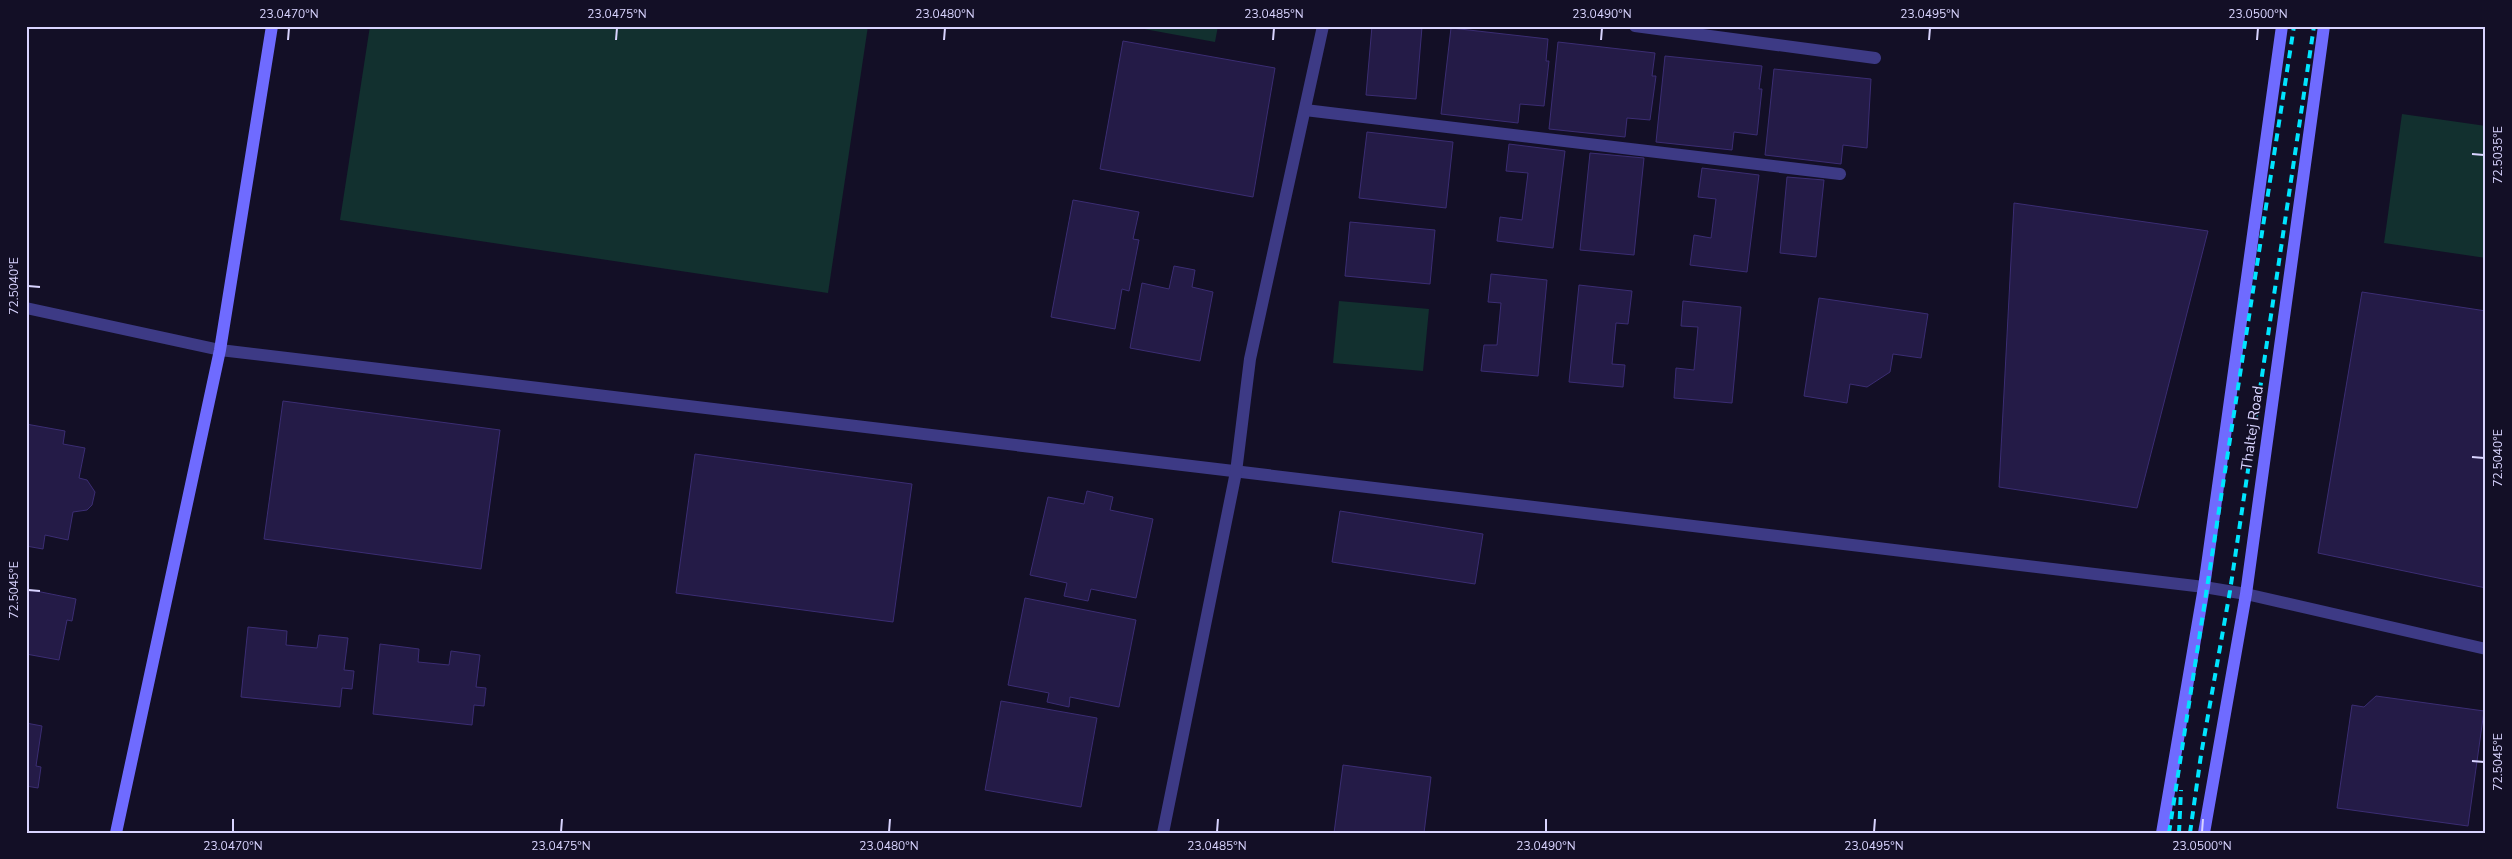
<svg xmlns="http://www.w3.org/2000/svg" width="2512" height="859" viewBox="0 0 2512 859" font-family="'Nunito Sans',sans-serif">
  <rect width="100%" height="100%" fill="#130f26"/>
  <g fill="#12302f">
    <polygon points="370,26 868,26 828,293 340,220"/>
    <polygon points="1128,26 1218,26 1215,42"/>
    <polygon points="2402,114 2486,126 2486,258 2384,243"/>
    <polygon points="1339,301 1429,309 1423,371 1333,363"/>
  </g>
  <g fill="#241b47" stroke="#3b2d73">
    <polygon points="1372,26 1422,27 1416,99 1366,95"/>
    <polygon points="1451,28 1548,39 1546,61 1549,61 1544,106 1520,104 1518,123 1441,114"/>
    <polygon points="1123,41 1275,68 1253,197 1100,169"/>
    <polygon points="1558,42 1655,53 1652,76 1656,76 1650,120 1627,118 1625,137 1549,129"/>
    <polygon points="1665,56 1762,66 1759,89 1762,89 1757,135 1734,132 1732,150 1656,142"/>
    <polygon points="1774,69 1871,79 1867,148 1843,145 1841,164 1765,155"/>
    <polygon points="1367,132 1453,142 1446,208 1359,198"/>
    <polygon points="1509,144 1565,151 1553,248 1497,241 1500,217 1522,220 1528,173 1506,171"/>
    <polygon points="1590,153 1644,158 1634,255 1580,250"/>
    <polygon points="1702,168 1759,175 1747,272 1690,265 1694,235 1711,238 1716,199 1698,197"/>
    <polygon points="1787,177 1824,180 1816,257 1780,253"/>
    <polygon points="1073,200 1139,212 1133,239 1139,240 1129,291 1122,289 1115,329 1051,317"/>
    <polygon points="2014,203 2208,231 2137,508 1999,487"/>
    <polygon points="1350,222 1435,230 1430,284 1345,276"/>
    <polygon points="1174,266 1195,270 1192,287 1213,292 1200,361 1130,348 1142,283 1169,289"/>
    <polygon points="1491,274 1547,280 1538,376 1481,371 1484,345 1497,345 1501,303 1488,302"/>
    <polygon points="1579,285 1632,291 1628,324 1616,323 1612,364 1625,365 1623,387 1569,382"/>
    <polygon points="2362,292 2486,311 2486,588 2318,553"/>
    <polygon points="1819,298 1928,314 1921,358 1893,354 1890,372 1867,387 1850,384 1847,403 1804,396"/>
    <polygon points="1683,301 1741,307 1732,403 1674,398 1676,368 1694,370 1698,327 1681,326"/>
    <polygon points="283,401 500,430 481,569 264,539"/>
    <polygon points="26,424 65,431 63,444 85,448 79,478 87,480 95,492 92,505 87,510 73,512 68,540 45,535 43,549 26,546"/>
    <polygon points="695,454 912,484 893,622 676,593"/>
    <polygon points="1087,491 1113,497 1110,510 1153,519 1136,598 1091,589 1088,601 1064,596 1067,583 1030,575 1048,497 1084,504"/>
    <polygon points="1340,511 1483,534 1475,584 1332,562"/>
    <polygon points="26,589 76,599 72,621 67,620 59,660 26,654"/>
    <polygon points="1025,598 1136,620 1119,707 1070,697 1069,707 1047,702 1049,693 1008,685"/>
    <polygon points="248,627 287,631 286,645 317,648 319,635 348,638 344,670 354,671 352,689 342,688 340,707 241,697"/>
    <polygon points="380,644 419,649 418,662 449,665 451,651 480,655 476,687 486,688 484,706 474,705 472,725 373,714"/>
    <polygon points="2376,696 2484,711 2468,826 2337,808 2352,705 2364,707"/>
    <polygon points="1001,701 1097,718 1081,807 985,790"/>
    <polygon points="26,723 42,726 36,766 41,767 38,788 26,786"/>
    <polygon points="1343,765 1431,777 1424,833 1334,833"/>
  </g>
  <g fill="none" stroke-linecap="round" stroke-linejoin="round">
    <polyline stroke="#3d3a85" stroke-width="12" points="1305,110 1840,174"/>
    <g stroke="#3d3a85" stroke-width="12">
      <polyline points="1635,26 1875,58"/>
      <polyline points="26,308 220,350 2204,587 2246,594 2486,649"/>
      <polyline points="1163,833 1236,472 1250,359 1323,26"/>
    </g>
    <g stroke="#6f6bff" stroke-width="12">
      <polyline points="116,833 220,350 272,26"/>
      <polyline points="2162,833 2204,587 2282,26"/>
      <polyline points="2204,833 2246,594 2324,26"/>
    </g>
    <g stroke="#00e5ff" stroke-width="4" stroke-dasharray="8 6" stroke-linecap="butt">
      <polyline points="2169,833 2294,26"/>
      <polyline points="2179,833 2181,790"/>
      <polyline points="2190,833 2201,755 2230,591 2314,26"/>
    </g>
  </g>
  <path fill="none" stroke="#d9d4ff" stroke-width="2" d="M288,40L289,28M616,40L617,28M944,40L945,28M1273,40L1274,28M1601,40L1602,28M1929,40L1930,28M2257,40L2258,28M2472,154L2484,155M28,286L40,287M2472,457L2484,458M28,590L40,591M2472,761L2484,762M233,832V819M561,832L562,819M889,832L890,819M1217,832L1218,819M1546,832V819M1874,832L1875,819M2202,832L2203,819"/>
  <g text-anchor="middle" stroke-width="4" stroke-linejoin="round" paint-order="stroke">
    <g font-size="15" fill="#d9d4ff" stroke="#130f26">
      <text transform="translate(2252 428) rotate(-82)" y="5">Thaltej Road</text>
    </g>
  </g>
  <rect width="2512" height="859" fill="none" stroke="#130f26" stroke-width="55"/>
  <rect x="28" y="28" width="2456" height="804" fill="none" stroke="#d9d4ff" stroke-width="2"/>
  <g font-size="12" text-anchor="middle" fill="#d9d4ff">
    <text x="289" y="18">23.0470°N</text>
    <text x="617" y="18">23.0475°N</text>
    <text x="945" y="18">23.0480°N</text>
    <text x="1274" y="18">23.0485°N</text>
    <text x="1602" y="18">23.0490°N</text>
    <text x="1930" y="18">23.0495°N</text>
    <text x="2258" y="18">23.0500°N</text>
    <text transform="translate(2498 155) rotate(-90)" y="4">72.5035°E</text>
    <text transform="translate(14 286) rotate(-90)" y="4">72.5040°E</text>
    <text transform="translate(2498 458) rotate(-90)" y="4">72.5040°E</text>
    <text transform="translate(14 590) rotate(-90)" y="4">72.5045°E</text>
    <text transform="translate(2498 762) rotate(-90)" y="4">72.5045°E</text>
    <text x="233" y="850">23.0470°N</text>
    <text x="561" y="850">23.0475°N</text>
    <text x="889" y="850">23.0480°N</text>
    <text x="1217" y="850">23.0485°N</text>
    <text x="1546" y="850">23.0490°N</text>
    <text x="1874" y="850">23.0495°N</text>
    <text x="2202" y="850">23.0500°N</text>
  </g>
</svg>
